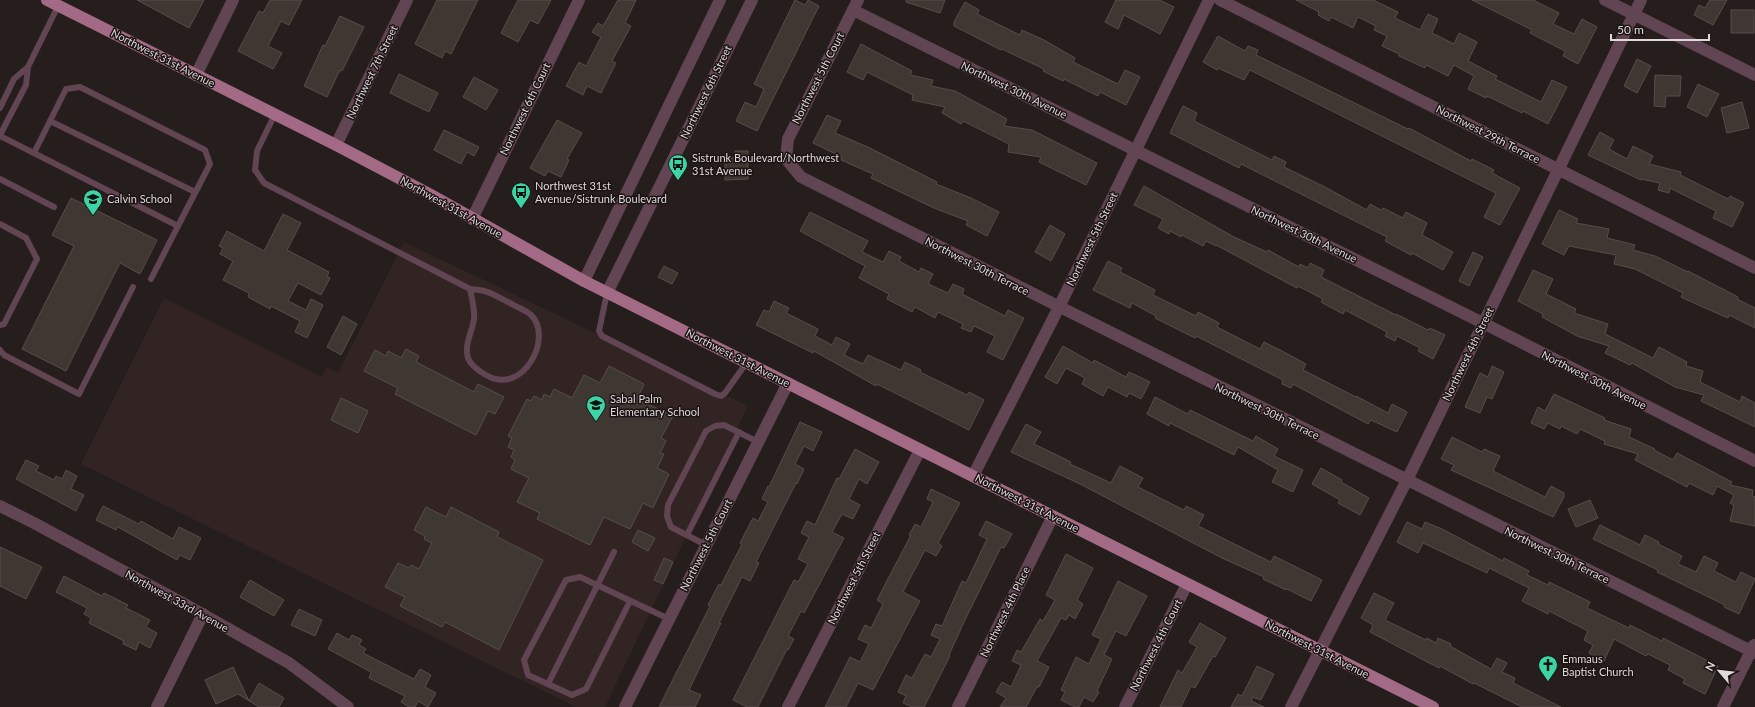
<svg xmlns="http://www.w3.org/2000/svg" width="1755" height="707" viewBox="0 0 1755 707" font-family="Lato,sans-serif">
  <rect width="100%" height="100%" fill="#261d1d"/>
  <polygon fill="#332424" points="404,242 748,406 605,707 576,707 81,464 164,298 322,377 327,367 338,373"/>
  <g fill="#3f3732" stroke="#574e4a">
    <polygon points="137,0 204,0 189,28"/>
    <polygon points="270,0 302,0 289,25 281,21 268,46 282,53 273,69 238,51 259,11 263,13"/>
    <polygon points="437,0 478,0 451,54 445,51 442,58 415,44"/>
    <polygon points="518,0 551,0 538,24 530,20 518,42 501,33"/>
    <polygon points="618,0 636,0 625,23 631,26 612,61 616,63 601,93 587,86 583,95 566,86 579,62 586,66 601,37 592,32 598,23 603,26"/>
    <polygon points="795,0 805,5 808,0 819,6 757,131 736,121 745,102 756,107 764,89 754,84"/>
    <polygon points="906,0 945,0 940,13 906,2"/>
    <polygon points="1116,0 1159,0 1174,7 1160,34 1124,15 1118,29 1105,22"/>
    <polygon points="1296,0 1373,0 1398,12 1395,18 1420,30 1428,14 1438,19 1432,33 1454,44 1459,33 1477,42 1468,61 1497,76 1495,79 1541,102 1552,80 1567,87 1548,124 1523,111 1522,113 1487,96 1486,98 1468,89 1474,76 1454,65 1448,76 1426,65 1425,68 1399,56 1399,54 1382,46 1387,36 1374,30 1376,26 1358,17 1353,28 1331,17 1329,21 1318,15 1319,12"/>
    <polygon points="1472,0 1533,0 1559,13 1553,24 1574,34 1582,19 1597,27 1578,64 1563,56 1565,51 1530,33 1532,30"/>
    <polygon points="1710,0 1727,0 1713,25 1694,15 1699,5 1705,8"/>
    <polygon points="965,2 979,10 977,14 1020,35 1022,30 1044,40 1075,58 1073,62 1118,84 1125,70 1140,77 1126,105 1100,92 1098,96 1064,79 1063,81 1043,71 1044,69 1002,49 1001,50 954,26 954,22"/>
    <rect x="1731" y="10" width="23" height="23"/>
    <polygon points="340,16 364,27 342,71 340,70 327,97 304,86 317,58 323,45 325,46"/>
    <polygon points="1218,36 1245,51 1248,46 1258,50 1256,55 1408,129 1409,128 1471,161 1472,159 1494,170 1492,173 1520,188 1500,225 1484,217 1496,193 1250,70 1244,80 1218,68 1217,70 1203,62"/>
    <polygon points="861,44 912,71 910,75 933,80 931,86 955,91 1007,119 1004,126 1032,130 1097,163 1086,185 1039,162 1041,157 1008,152 1009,144 963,121 961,124 942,113 945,107 912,100 913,95 867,72 863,80 847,72"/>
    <polygon points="1637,59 1651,66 1637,93 1624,86"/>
    <polygon points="399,74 438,93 429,112 390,93"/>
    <polygon points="1655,75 1681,76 1680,96 1666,96 1665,107 1654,106"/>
    <polygon points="474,77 498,90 486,110 463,97"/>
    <polygon points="1698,84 1719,94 1707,117 1687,107"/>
    <polygon points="1742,102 1749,128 1727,133 1721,108"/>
    <polygon points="1183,106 1197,113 1194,121 1272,160 1274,156 1286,162 1284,167 1325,187 1367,210 1370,204 1381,210 1383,208 1403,218 1406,212 1427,223 1422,235 1453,252 1443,270 1412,253 1411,255 1385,241 1387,237 1241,164 1239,168 1170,133"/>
    <polygon points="827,115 841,121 835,133 870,148 937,182 936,184 971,198 999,212 987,236 966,225 968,221 934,208 871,178 873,174 841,160 842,157 813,143"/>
    <polygon points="557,120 582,133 567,159 569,160 561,177 548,171 545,176 530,168"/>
    <polygon points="444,130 479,147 474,156 467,152 461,164 434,150"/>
    <polygon points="1600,132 1614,140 1609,149 1627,159 1633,146 1653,156 1649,164 1681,172 1680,175 1728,199 1730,196 1744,203 1732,227 1713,218 1716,211 1670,188 1669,193 1658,190 1660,183 1641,179 1641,180 1588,155"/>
    <polygon points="735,151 748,151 748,179 725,180 725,158 735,158"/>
    <polygon points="1144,186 1234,237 1267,252 1268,250 1299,267 1300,264 1308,268 1310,263 1324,270 1321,277 1396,315 1396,314 1428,330 1430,328 1445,335 1433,359 1418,351 1420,348 1397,336 1395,341 1385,336 1387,332 1345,310 1343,314 1321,302 1323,299 1298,286 1297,288 1216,245 1216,246 1206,241 1203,246 1182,235 1181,237 1170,231 1169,234 1158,228 1163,219 1134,205"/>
    <polygon points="71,198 157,240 140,274 120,263 66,371 22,349 74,246 52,235"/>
    <polygon points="1559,210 1578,219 1576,223 1609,229 1607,238 1635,245 1633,250 1655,256 1688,272 1688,271 1738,297 1737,299 1755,308 1755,328 1729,315 1728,318 1696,304 1681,297 1683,293 1635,269 1614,264 1616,255 1569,246 1564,255 1542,244"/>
    <polygon points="810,212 868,241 862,252 883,262 889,251 901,257 899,261 919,272 921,268 933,274 928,284 948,293 953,284 964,289 962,294 1005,316 1008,310 1024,318 1003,360 987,352 995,336 974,326 971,332 961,328 963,324 938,312 935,318 915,307 912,312 887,299 889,294 859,278 865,266 800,231"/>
    <polygon points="283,214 301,223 287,250 329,272 327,276 330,278 321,295 298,283 288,301 306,310 311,299 323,305 307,338 295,332 300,321 271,306 270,309 248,297 249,293 223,280 233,261 220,254 223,248 219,246 227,231 264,251"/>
    <polygon points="1050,225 1065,234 1051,261 1035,252"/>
    <polygon points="1473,252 1483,257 1469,286 1459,281"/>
    <polygon points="1108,261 1122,268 1120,272 1155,290 1153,295 1196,316 1198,312 1219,323 1217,327 1260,349 1264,342 1284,352 1306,364 1303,370 1356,397 1356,396 1388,413 1392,404 1407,412 1397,432 1371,420 1368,424 1293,384 1291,388 1282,384 1283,380 1196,336 1195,338 1155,318 1156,316 1132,303 1130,308 1093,290"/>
    <polygon points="664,266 678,273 672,284 658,277"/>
    <polygon points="1533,270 1553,279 1546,294 1576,309 1574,313 1608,324 1605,334 1653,358 1659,347 1687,362 1686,366 1703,371 1700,382 1740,402 1742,396 1755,403 1755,427 1701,401 1704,395 1675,387 1632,363 1630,365 1605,353 1609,346 1577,336 1542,317 1543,314 1518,301"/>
    <polygon points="774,301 789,308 786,313 818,329 815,336 832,345 836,337 850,344 844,355 863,364 868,355 901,370 905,362 921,370 920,372 967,395 969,392 984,400 969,430 877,384 876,386 814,351 813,353 756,325 764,310 769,312"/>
    <polygon points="343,316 357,324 341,355 327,347"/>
    <polygon points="1063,346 1093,363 1094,360 1126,377 1129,372 1150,382 1141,399 1129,393 1127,397 1108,387 1103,396 1082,384 1085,378 1066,368 1057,384 1045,377"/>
    <polygon points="406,349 419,356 416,362 474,392 478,384 504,397 495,414 488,411 476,435 395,394 398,388 364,371 375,350 386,356 388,351 401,358"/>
    <polygon points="609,366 644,384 637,399 673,416 661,438 666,441 660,453 664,454 657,468 669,474 653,508 643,503 630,529 604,517 590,545 537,519 540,513 517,502 529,478 511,469 515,460 511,457 514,450 508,447 512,438 508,436 527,399 531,401 534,396 542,400 544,394 550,397 554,389 572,398 584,375 600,383"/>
    <polygon points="1492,366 1504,372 1492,399 1487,397 1480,413 1465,407 1480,373 1488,377"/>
    <polygon points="1554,394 1605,418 1604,420 1631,429 1629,437 1655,449 1654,450 1673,460 1677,453 1732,482 1730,485 1753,490 1752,496 1755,497 1755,526 1730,521 1734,505 1730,503 1734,495 1717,486 1713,495 1689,483 1687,487 1635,460 1638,454 1604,444 1605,441 1580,429 1577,434 1561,426 1560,429 1548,423 1544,429 1531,423 1538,407 1545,411"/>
    <polygon points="1155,397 1188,414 1190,410 1253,441 1256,436 1278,449 1274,456 1303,470 1293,492 1272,482 1278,470 1238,447 1234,455 1170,423 1169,426 1147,414"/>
    <polygon points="341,398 368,411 358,433 331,420"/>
    <polygon points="800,422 822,432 813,451 804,446 795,464 804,469 797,484 796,483 756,562 759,563 750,581 742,577 719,623 721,623 689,690 701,695 695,707 659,707 710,606 708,605 719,584 721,585 742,544 740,543 753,518 758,521 768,502 762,499 768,486 769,487"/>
    <polygon points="1026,424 1041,432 1034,444 1071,462 1070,464 1111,483 1120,466 1143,478 1138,487 1184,510 1186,506 1204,515 1198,526 1271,562 1274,556 1322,580 1311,601 1287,589 1286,590 1263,579 1264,577 1222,558 1078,483 1011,452"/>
    <polygon points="1452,437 1482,452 1484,449 1500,456 1493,471 1545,497 1551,486 1564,493 1564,497 1553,517 1451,470 1454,465 1441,459"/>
    <polygon points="855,449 879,462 867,484 859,479 849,499 860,505 853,519 842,514 832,532 844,538 804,613 801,611 788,636 794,639 788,650 787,649 758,707 747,707 733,700 794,580 798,582 808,564 798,559 809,537 801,533 807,521 815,525 837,478 839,479"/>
    <polygon points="26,460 39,466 36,471 54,480 56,476 62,479 66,470 77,476 71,489 84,495 76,511 16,479"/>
    <polygon points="1321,468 1342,480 1341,482 1369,498 1360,515 1338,503 1340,500 1312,484"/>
    <polygon points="931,489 960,503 938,543 942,546 936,556 925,550 903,592 920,601 873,690 858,683 846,707 825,707 850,657 860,662 869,644 858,639 865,625 871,628 883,604 877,600 911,535 909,535 915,524 921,527 933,502 927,499"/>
    <polygon points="1590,500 1598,518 1576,527 1568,509"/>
    <polygon points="103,506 139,524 141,521 173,539 179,527 201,538 190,560 180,555 177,560 118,527 116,530 96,520"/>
    <polygon points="426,507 446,517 451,507 499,532 497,537 543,560 499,650 445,622 442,627 400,606 405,597 385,587 398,563 409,568 411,565 419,569 432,543 424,539 425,536 414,530"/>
    <polygon points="986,521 1012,534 1004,548 1001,547 964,622 949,655 950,656 924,707 912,707 903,703 906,696 898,692 906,675 912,678 925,654 931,657 940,639 931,635 936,624 942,626 962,581 966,583 987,539 979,535"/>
    <polygon points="1407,522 1422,529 1425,522 1442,529 1503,561 1504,558 1529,571 1527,575 1548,585 1549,582 1590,602 1587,608 1629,628 1630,625 1662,641 1663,638 1718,666 1705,694 1683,683 1685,679 1668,670 1670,665 1648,654 1646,656 1614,639 1604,661 1589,653 1593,645 1584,640 1588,631 1549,611 1548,614 1522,601 1529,588 1489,568 1487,573 1423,543 1418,553 1397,542"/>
    <polygon points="1600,525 1640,545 1645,535 1659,542 1658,544 1682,556 1678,564 1696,572 1704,556 1718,563 1714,571 1736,582 1741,572 1755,579 1739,614 1724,607 1725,605 1657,572 1658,570 1593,539"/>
    <polygon points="638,530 655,538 648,551 632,542"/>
    <polygon points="0,547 42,567 26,599 0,586"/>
    <polygon points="1066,554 1093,568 1077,600 1083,604 1075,619 1069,615 1066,620 1061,618 1037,661 1049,667 1039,687 1037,687 1026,707 1000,707 1006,698 996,692 1002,682 1011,687 1021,665 1012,661 1017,650 1021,652 1040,619 1043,621 1055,600 1046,595"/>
    <polygon points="664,558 673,562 663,584 654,580"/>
    <polygon points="64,576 102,596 104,593 128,605 126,608 150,620 146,627 157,633 150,648 139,642 136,650 123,644 124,641 89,623 91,618 84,614 87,608 56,592"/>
    <polygon points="250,580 284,600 274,616 240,597"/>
    <polygon points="1118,581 1147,596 1126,636 1116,631 1104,655 1112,659 1097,691 1099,692 1093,702 1084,697 1079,707 1075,707 1061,700 1065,692 1061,690 1076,657 1089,664 1101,639 1092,635"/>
    <polygon points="1374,593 1394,603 1385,620 1426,640 1427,638 1436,643 1438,638 1451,644 1450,646 1491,669 1497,658 1507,663 1502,672 1515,678 1513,683 1561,707 1522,707 1474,683 1473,684 1440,666 1439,668 1370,632 1373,625 1361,618"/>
    <polygon points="299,609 322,620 315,636 291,625"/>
    <polygon points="1200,623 1226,638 1215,657 1213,656 1195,688 1191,686 1181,707 1160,707 1178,670 1182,673 1197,647 1189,642"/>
    <polygon points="337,633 349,640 352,635 362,640 359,645 366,649 363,653 414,679 420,669 431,675 425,687 436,693 428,707 418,701 415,707 409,707 401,702 405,696 369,678 371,672 328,649"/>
    <polygon points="1257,666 1274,674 1261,700 1253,697 1251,701 1264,707 1231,707 1238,694 1242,696"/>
    <polygon points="233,667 249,701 259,683 284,698 279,707 259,707 238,694 216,704 205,680"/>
  </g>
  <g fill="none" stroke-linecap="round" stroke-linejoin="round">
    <g stroke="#614552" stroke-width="6">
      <polyline points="0,108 14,79 28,67 58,6"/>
      <path d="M275,114L257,151L255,170L264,183L470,289C472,299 475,310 474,319C472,333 464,344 468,358C471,366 479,371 486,375C523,397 554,337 531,315C526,310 516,307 510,303C494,295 489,290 470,289"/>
      <polyline points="50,121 195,192"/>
      <polyline points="0,135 26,85 28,67"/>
      <polyline points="0,136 178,226 210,164 205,150 80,87 66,89 34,153"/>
      <polyline points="0,179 54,207"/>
      <polyline points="0,224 26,238 37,259 4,324 0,325"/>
      <polyline points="151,279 178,226"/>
      <polyline points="607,293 599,331 602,336 715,394 721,396 725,393 747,362"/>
      <polyline points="0,350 4,355 79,394 133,287"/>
      <polyline points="687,535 739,432"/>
      <polyline points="706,545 671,527 667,516 668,505 706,431 715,426 724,425 758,442"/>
      <polyline points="630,601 586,689 572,695 528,675 524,660 566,580 580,577 669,619"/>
      <polyline points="548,684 614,552"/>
    </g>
    <g stroke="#614552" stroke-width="12">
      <polyline points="858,0 788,139 786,159 801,177 1068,311 1755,653"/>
      <polyline points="1220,0 1755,268"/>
      <polyline points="1605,0 1755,75"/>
      <polyline points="853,10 1483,323 1755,461"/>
      <polyline points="196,75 233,0"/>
      <polyline points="336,145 407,0"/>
      <polyline points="472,219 579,0"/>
      <polyline points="973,476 1059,307 1209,0"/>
      <polyline points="0,506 34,523 188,606 289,663 348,707"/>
      <polyline points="157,707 203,614"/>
      <polyline points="625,707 788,383"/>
      <polyline points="788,707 920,450"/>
      <polyline points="958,707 1053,516"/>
      <polyline points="1125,707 1187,584"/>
      <polyline points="1291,707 1407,480 1641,0"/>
      <polyline points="1723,707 1754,645"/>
    </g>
    <g stroke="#614552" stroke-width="12">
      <polyline points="584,281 720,0"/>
      <polyline points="607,293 752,0"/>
    </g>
    <polyline stroke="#a26a84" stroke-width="12" points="47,0 336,145 431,195 584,281 1433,707"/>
  </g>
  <defs>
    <g id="bus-pin" transform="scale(1)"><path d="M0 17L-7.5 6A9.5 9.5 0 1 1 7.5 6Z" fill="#3cd4a4" stroke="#1c1414"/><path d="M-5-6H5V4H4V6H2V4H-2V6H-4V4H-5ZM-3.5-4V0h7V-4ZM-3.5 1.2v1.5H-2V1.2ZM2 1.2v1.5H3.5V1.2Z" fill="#111"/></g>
    <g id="school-pin" transform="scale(1)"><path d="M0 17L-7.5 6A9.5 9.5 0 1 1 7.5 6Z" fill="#3cd4a4" stroke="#1c1414"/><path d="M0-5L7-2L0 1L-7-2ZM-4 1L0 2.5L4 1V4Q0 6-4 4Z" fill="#111"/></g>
    <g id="church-pin" transform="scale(1)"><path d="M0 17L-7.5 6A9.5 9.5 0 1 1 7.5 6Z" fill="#3cd4a4" stroke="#1c1414"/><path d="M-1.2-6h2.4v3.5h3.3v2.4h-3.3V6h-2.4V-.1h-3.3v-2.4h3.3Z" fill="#111"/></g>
  </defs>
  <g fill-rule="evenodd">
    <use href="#bus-pin" x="678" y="164"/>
    <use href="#bus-pin" x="521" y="192"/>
    <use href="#school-pin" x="93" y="199"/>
    <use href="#school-pin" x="596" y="405"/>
    <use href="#church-pin" x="1548" y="665"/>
  </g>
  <g text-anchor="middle" stroke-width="3" stroke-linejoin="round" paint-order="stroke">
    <g font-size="11" fill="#dfd9d9" stroke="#1c1414">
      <text transform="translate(163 58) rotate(27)" y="4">Northwest 31st Avenue</text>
      <text transform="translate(372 72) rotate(-64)" y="4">Northwest 7th Street</text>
      <text transform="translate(818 78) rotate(-63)" y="4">Northwest 5th Court</text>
      <text transform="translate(1014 90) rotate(26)" y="4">Northwest 30th Avenue</text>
      <text transform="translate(706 92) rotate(-64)" y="4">Northwest 6th Street</text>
      <text transform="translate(525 109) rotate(-64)" y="4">Northwest 6th Court</text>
      <text transform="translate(1488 134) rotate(27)" y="4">Northwest 29th Terrace</text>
      <text transform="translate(451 207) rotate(29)" y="4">Northwest 31st Avenue</text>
      <text transform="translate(1304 234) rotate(26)" y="4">Northwest 30th Avenue</text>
      <text transform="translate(1092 239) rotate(-64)" y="4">Northwest 5th Street</text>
      <text transform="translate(977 266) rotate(27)" y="4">Northwest 30th Terrace</text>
      <text transform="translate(1468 354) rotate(-64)" y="4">Northwest 4th Street</text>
      <text transform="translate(738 358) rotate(27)" y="4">Northwest 31st Avenue</text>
      <text transform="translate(1594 380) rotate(27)" y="4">Northwest 30th Avenue</text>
      <text transform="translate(1267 411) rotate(26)" y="4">Northwest 30th Terrace</text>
      <text transform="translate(1027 503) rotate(27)" y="4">Northwest 31st Avenue</text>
      <text transform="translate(706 545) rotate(-63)" y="4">Northwest 5th Court</text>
      <text transform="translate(1557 555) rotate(26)" y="4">Northwest 30th Terrace</text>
      <text transform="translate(854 578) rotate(-63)" y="4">Northwest 5th Street</text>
      <text transform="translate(177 601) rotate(29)" y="4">Northwest 33rd Avenue</text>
      <text transform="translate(1005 612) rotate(-64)" y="4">Northwest 4th Place</text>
      <text transform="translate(1156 645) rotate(-63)" y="4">Northwest 4th Court</text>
      <text transform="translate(1317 649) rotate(27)" y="4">Northwest 31st Avenue</text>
    </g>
    <g font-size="11" fill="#dfd9d9" stroke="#1c1414" text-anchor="start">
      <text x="692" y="162">Sistrunk Boulevard/Northwest<tspan x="692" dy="13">31st Avenue</tspan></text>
      <text x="535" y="190">Northwest 31st<tspan x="535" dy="13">Avenue/Sistrunk Boulevard</tspan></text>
      <text x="107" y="203">Calvin School</text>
      <text x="610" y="403">Sabal Palm<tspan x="610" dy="13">Elementary School</tspan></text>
      <text x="1562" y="663">Emmaus<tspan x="1562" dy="13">Baptist Church</tspan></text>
    </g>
  </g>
  <g transform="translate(1719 671) rotate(298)" stroke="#1c1414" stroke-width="3" paint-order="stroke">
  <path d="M0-3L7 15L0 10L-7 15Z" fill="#dfd9d9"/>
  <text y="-6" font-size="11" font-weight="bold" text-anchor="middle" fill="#dfd9d9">N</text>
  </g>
  <path d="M1611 34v6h98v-6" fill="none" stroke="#dfd9d9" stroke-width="2"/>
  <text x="1617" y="34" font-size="12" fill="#dfd9d9" stroke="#1c1414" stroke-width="3" paint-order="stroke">50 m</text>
</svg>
